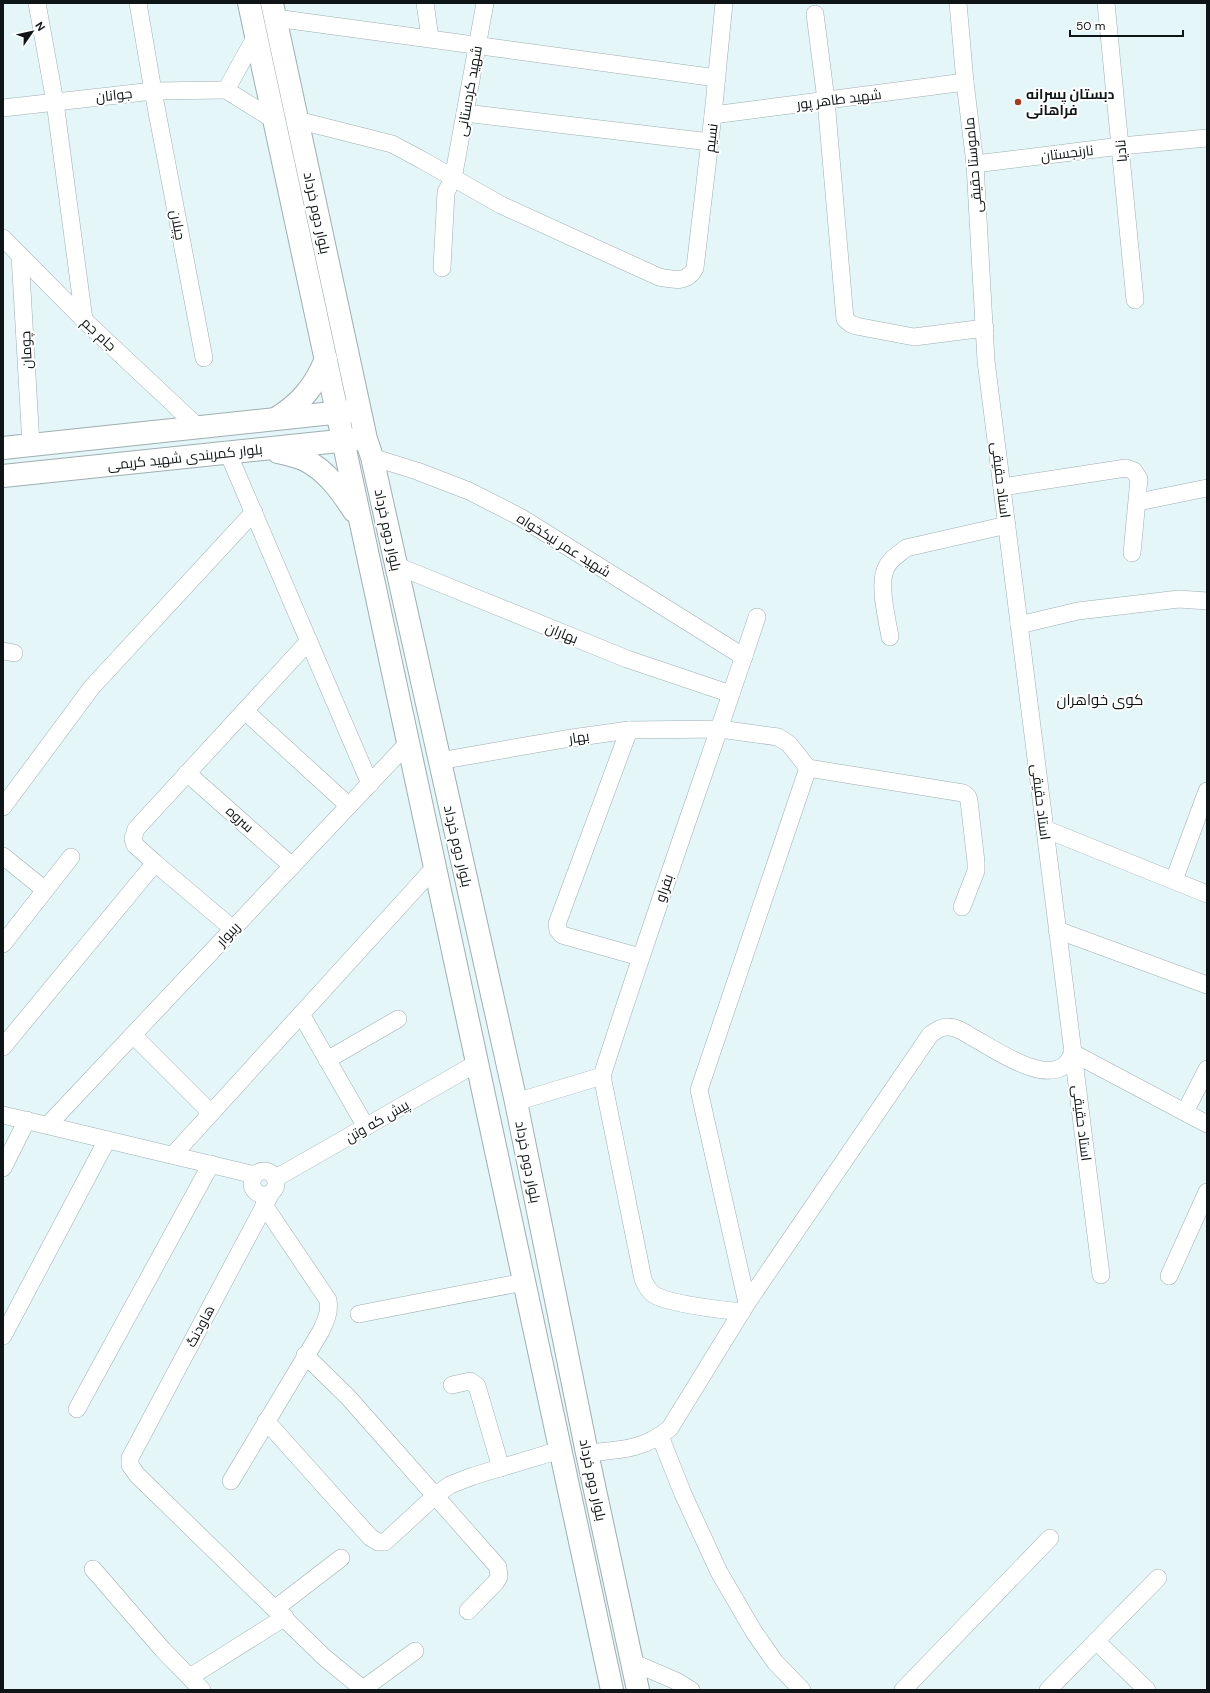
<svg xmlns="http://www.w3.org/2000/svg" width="1210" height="1693" viewBox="0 0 1210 1693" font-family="'DM Sans',Cairo,sans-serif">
  <rect width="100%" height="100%" fill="#e5f6f9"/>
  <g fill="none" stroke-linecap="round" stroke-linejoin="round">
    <g stroke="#9eaeb1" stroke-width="18">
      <g id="street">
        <polyline points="37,3 55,102 84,320"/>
        <polyline points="138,3 153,91 204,358"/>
        <polyline points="425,3 430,38"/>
        <polyline points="958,3 965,82 975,164 986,361 1101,1275"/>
        <polyline points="1106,3 1135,300"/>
        <polyline points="815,14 826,100 845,319 851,324 856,326 914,337 985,328"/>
        <polyline points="275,18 717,78"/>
        <polyline points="256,36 226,90 274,120"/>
        <polyline points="3,108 153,91 226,90"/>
        <polyline points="465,113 710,142"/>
        <polyline points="713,115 965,82"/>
        <path d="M297,120L392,144L422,160L501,205L659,277C674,280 688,283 695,268L713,115L724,3"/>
        <polyline points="975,164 1121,146 1207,138"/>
        <polyline points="3,238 84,320 198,427"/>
        <polyline points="20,255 31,445"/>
        <polyline points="442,268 446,192 453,179 485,3"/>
        <polyline points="228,453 370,784"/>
        <polyline points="372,457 417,471 469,491 520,517 744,657"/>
        <polyline points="1002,487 1126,468 1134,471 1139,479 1132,553"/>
        <polyline points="1138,502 1207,488"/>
        <polyline points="395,565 627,659 731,694"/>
        <polyline points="1019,625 1078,611 1179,599 1207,601"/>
        <path d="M890,637C887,618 878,585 886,568C889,560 899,554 906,548L1007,525"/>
        <polyline points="3,651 14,653"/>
        <polyline points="245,711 349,806"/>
        <polyline points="629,730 557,924 558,930 562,935 640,957"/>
        <polyline points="439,761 565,739 629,730 720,729 778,737 789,744 808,768 963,793 968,797 969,801 976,862 976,871 962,907"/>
        <polyline points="187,773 292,866"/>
        <polyline points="3,807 92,687 254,512"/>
        <polyline points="1045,829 1207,894"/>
        <polyline points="3,856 45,890"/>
        <polyline points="155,863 233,929"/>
        <polyline points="1174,880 1207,791"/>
        <polyline points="1057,930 1207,985"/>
        <polyline points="3,944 71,857"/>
        <polyline points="301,1014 366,1127"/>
        <polyline points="133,1035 211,1113"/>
        <polyline points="3,1047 155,863 135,845 133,839 136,829 309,641"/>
        <polyline points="327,1060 398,1019"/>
        <path d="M602,1076L643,1279C645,1284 648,1290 653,1294C667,1304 723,1310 742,1312"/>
        <path d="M516,1102L602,1076C651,922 706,770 757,617"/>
        <polyline points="1185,1112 1207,1069"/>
        <polyline points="3,1115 255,1175"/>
        <polyline points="48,1125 408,743"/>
        <polyline points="173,1155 435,867"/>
        <polyline points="3,1168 27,1120"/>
        <circle cx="264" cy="1183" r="12"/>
        <polyline points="276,1178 477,1063"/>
        <polyline points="270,1195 130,1458 130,1465 137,1475 324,1657 364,1690"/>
        <polyline points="1169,1276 1207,1192"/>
        <polyline points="747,1303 699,1090 808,768"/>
        <polyline points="359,1314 524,1282"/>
        <polyline points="3,1336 107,1140"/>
        <polyline points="305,1355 348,1397 498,1567 499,1577 496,1582 468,1611"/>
        <polyline points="452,1385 470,1381 477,1386 501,1468"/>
        <polyline points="77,1409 211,1164"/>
        <polyline points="266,1421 370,1537 378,1542 385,1542 436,1495 450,1485 473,1476 560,1450"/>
        <polyline points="660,1436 683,1494 719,1572 754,1632 775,1662 802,1690"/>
        <path d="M587,1453C619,1450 644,1450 670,1428L747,1303L930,1035C935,1031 942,1026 949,1027C957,1027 965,1033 972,1037C993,1048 1044,1085 1066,1064C1069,1061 1071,1056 1073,1053L1207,1124"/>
        <path d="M231,1481L321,1331C326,1320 330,1312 328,1300L264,1205"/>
        <polyline points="93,1569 163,1650 202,1690"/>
        <polyline points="276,1608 341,1558"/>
        <polyline points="1096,1641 1147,1690"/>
        <polyline points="632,1662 676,1681 691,1690"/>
        <polyline points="190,1677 285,1617"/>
        <polyline points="363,1689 415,1651"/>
        <polyline points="903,1690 1050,1538"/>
        <polyline points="1048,1690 1158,1578"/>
      </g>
    </g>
    <g stroke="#9eaeb1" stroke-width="24">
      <g id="secondary">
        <polyline points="249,3 612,1690"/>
        <polyline points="272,3 366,439 372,457 516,1102 587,1453 638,1690"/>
        <path d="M277,418C301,403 315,386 326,359"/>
        <polyline points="3,448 351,411"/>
        <path d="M278,452C287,454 297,456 305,460C327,471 341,491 354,511"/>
        <polyline points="3,476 358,439"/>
      </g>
    </g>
    <use href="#street" stroke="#fff" stroke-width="17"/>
    <use href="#secondary" stroke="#fff" stroke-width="22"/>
  </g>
  <circle fill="#a33a21" stroke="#fff" stroke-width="1.5" cx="1018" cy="102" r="4"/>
  <g text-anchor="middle" stroke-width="4" stroke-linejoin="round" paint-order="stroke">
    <g font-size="14" fill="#0f1516" stroke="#fff">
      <text transform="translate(469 91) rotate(-80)" y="5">شهید کردستانی</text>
      <text transform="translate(114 95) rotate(-6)" y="5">جوانان</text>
      <text transform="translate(839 99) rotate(-7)" y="5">شهید طاهر پور</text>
      <text transform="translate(711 138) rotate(-83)" y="5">نسیم</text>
      <text transform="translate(1121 151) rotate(-95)" y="5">نادیا</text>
      <text transform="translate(1067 153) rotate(-7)" y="5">نارنجستان</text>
      <text transform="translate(973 165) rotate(-95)" y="5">ماموستا حقیقی</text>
      <text transform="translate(317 213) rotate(78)" y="5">بلوار دوم خرداد</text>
      <text transform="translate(178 225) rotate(79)" y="5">چیلان</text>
      <text transform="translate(99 334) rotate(43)" y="5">جام جم</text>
      <text transform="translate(26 350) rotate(-93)" y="5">چومان</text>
      <text transform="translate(185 457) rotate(-6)" y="5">بلوار کمربندی شهید کریمی</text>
      <text transform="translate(1001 480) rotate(83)" y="5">استاد حقیقی</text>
      <text transform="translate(388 530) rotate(78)" y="5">بلوار دوم خرداد</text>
      <text transform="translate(564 545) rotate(32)" y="5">شهید عمر نیکخواه</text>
      <text transform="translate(562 633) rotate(22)" y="5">بهاران</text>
      <text transform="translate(579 737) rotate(-8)" y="5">بهار</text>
      <text transform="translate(1041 802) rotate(83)" y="5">استاد حقیقی</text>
      <text transform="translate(240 819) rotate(42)" y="5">سروه</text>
      <text transform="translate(458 846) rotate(77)" y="5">بلوار دوم خرداد</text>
      <text transform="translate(664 888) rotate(-71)" y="5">بفراو</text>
      <text transform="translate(228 934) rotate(-47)" y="5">ریبوار</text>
      <text transform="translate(377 1121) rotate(-30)" y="5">پیش که وتن</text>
      <text transform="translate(1082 1123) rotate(83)" y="5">استاد حقیقی</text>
      <text transform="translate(528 1162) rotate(79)" y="5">بلوار دوم خرداد</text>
      <text transform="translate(200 1326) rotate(-62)" y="5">هاودنگ</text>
      <text transform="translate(593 1480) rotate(78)" y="5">بلوار دوم خرداد</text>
    </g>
    <g font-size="14" font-weight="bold" fill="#0f1516" stroke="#fff" text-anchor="start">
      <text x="1026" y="99">دبستان پسرانه<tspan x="1026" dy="16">فراهانی</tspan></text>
    </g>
    <g font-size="15" fill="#0f1516" stroke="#fff">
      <text x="1100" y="705">کوی خواهران</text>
    </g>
  </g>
  <rect width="1210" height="1693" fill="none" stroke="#0f1516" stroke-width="8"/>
  <g transform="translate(32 32) rotate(56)" stroke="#ffffff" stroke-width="3" paint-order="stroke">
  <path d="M0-3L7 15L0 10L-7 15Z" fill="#0f1516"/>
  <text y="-6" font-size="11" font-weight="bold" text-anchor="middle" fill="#0f1516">N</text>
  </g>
  <path d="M1070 30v6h113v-6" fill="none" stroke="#0f1516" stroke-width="2"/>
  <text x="1076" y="30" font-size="12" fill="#0f1516" stroke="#ffffff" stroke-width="3" paint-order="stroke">50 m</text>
</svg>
